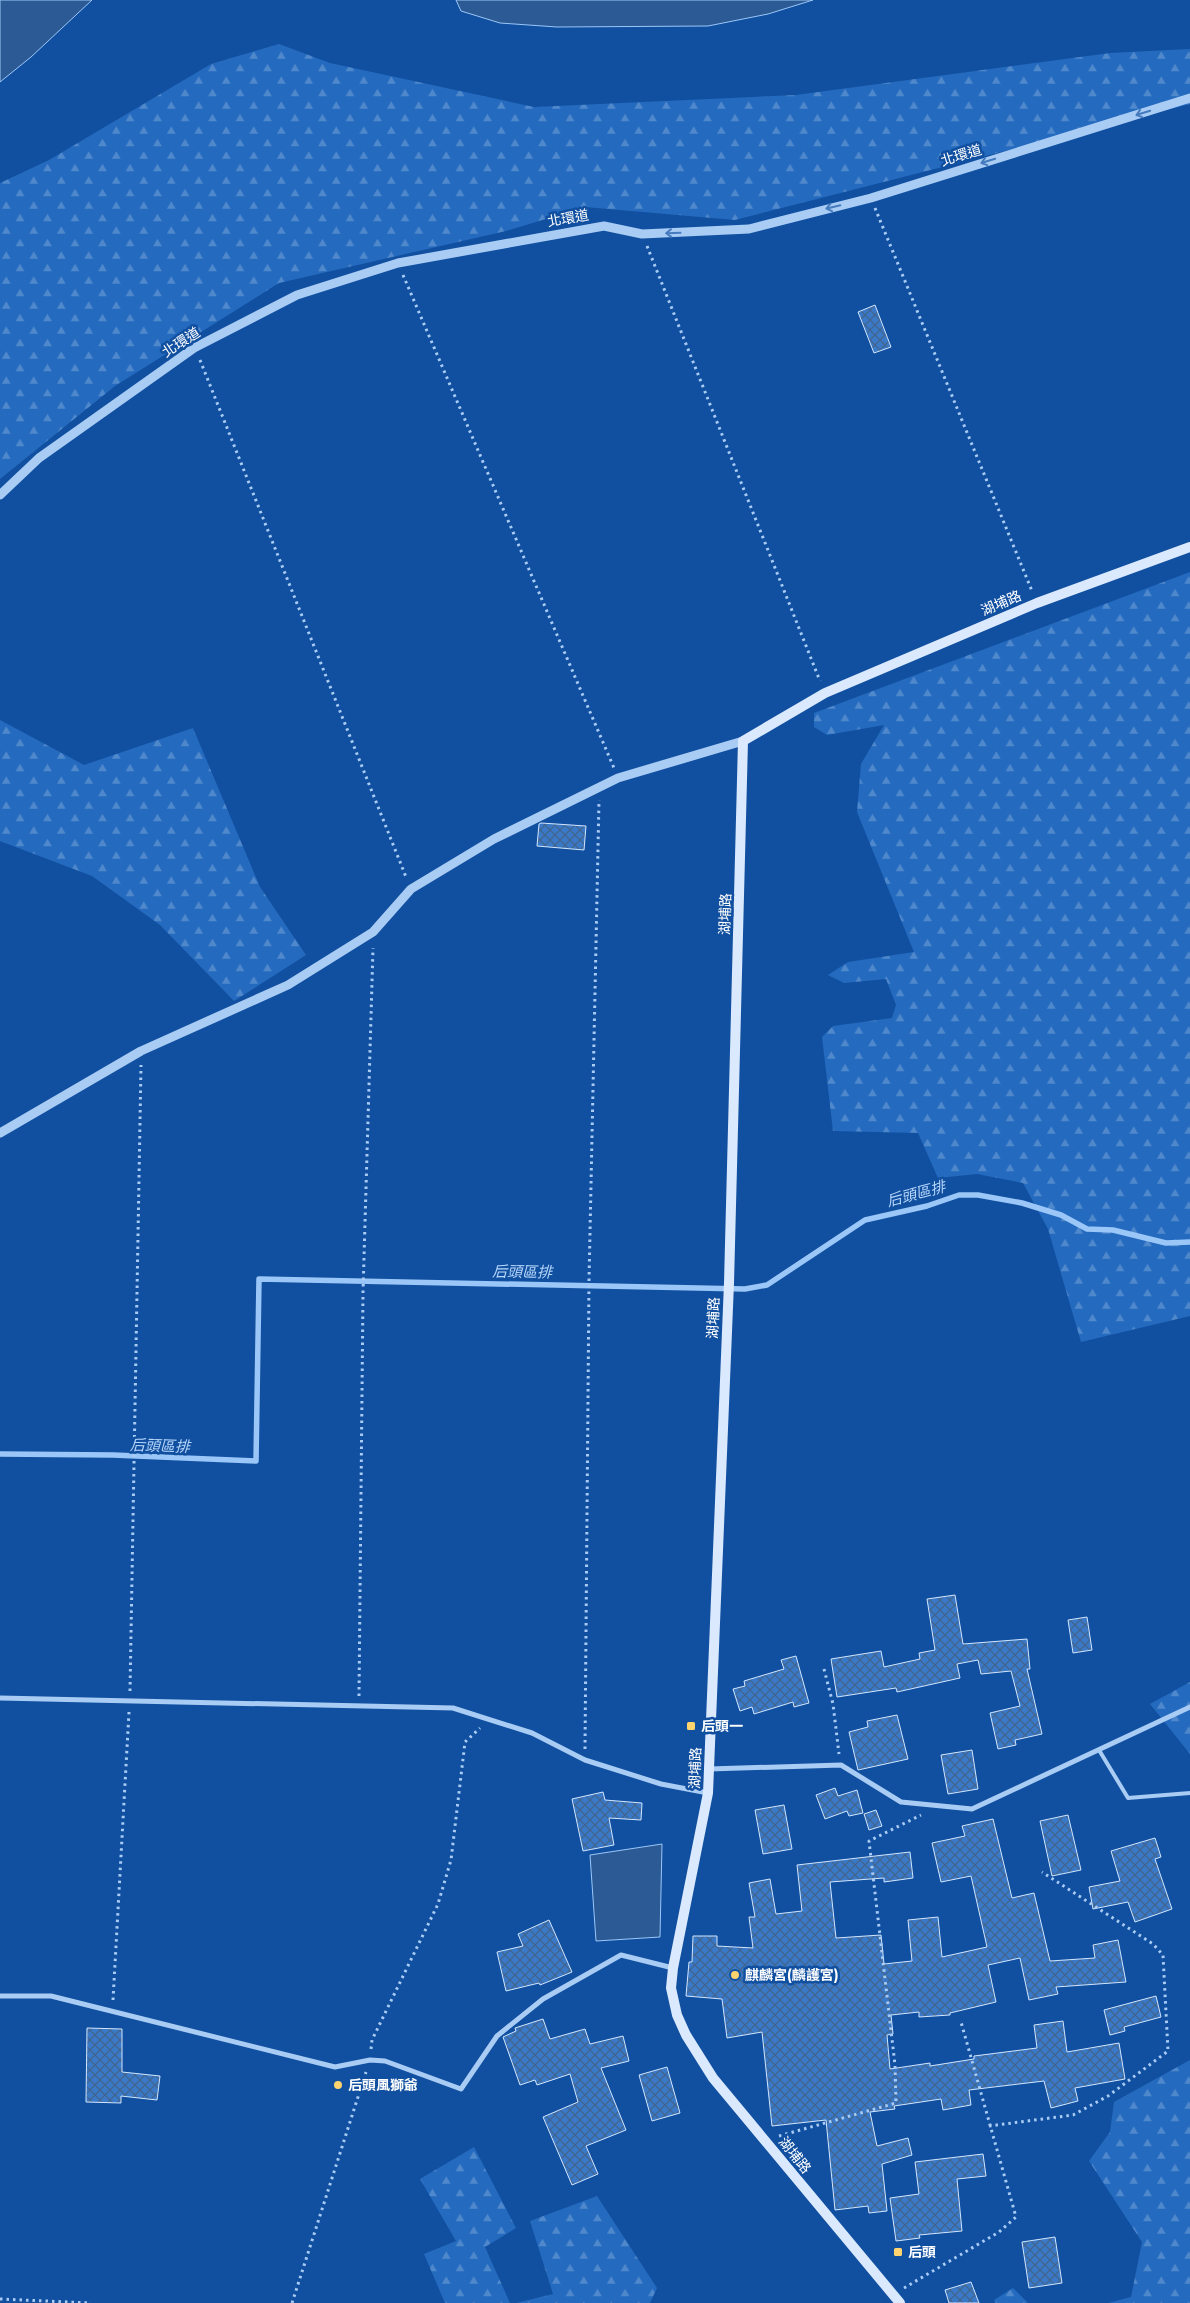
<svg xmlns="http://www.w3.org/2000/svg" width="1190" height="2303" viewBox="0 0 1190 2303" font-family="Jost,'Noto Sans TC',sans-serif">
  <defs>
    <pattern id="forest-firs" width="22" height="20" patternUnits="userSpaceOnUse" patternTransform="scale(1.25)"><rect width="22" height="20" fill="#246abf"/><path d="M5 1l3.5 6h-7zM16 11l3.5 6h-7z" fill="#5088cc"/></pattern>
    <pattern id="building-cross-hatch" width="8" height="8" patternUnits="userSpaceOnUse" patternTransform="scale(1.25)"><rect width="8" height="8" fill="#3a79c7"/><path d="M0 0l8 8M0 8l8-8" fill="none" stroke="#426590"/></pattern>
  </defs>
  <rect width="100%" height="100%" fill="#1150a0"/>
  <g fill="url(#forest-firs)">
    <polygon points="279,44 330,63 534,107 796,95 1110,53 1190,49 1190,104 735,220 585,207 506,231 279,283 115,386 0,479 0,183 49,160 211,64"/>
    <polygon points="1190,572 1190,1316 1081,1342 1048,1229 1023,1183 977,1174 938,1178 918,1133 833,1131 822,1037 833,1026 892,1018 896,1005 886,979 844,983 828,975 848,962 914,952 857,812 861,764 884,725 827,735 814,727 814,713"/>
    <polygon points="0,720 84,765 193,728 260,887 306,955 234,1001 160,925 92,876 0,841"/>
    <polygon points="1190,1682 1190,1754 1150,1704"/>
    <polygon points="1190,2060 1190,2303 1108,2303 1131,2297 1142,2242 1089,2161 1110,2132 1114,2102"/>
    <polygon points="474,2147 516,2228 485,2247 510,2303 445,2303 424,2254 456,2241 420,2179"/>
    <polygon points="597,2196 657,2288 650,2303 516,2303 553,2294 530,2221"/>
    <polygon points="1013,2288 1028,2303 995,2303 994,2300"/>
  </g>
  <g fill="#2c5a95" stroke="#9bc7f8">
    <polygon points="0,0 92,0 31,57 0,82"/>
    <polygon points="456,0 813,0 768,14 708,26 557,27 500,23 461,11"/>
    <polygon points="662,1844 660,1937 596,1941 590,1855"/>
  </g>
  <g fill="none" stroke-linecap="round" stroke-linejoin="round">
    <polyline stroke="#9bc7f8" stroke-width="5.5" points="0,1454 113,1455 256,1461 259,1279 745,1289 767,1285 865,1220 927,1206 959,1195 978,1195 1022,1203 1061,1215 1087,1229 1113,1230 1166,1243 1190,1242"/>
  </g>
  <g fill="url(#building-cross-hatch)" stroke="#d2e6fe">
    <polygon points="875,305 891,347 874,353 858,312"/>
    <polygon points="541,823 586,826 584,850 537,846 539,824"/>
    <polygon points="955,1595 963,1644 1027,1639 1030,1669 1027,1669 1042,1734 1015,1740 1016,1745 998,1749 990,1713 1020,1706 1011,1671 981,1674 978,1660 957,1664 960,1678 897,1692 896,1688 837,1697 831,1659 881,1651 884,1667 920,1659 919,1653 935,1650 927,1599"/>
    <polygon points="1087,1617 1092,1650 1073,1653 1068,1620"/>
    <polygon points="796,1656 809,1703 794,1707 793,1702 754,1714 752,1707 740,1711 733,1689 745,1686 744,1681 784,1669 781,1660"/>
    <polygon points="897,1715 908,1759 858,1770 849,1732 868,1727 867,1721"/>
    <polygon points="972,1750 978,1789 948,1794 941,1755"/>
    <polygon points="835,1788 838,1796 857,1790 863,1813 849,1816 847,1811 825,1819 816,1795"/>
    <polygon points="603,1792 605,1800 642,1803 641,1820 609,1818 614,1845 583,1851 572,1799"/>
    <polygon points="784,1805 792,1849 763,1854 755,1810"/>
    <polygon points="876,1810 882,1826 869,1830 864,1814"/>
    <polygon points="1068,1815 1081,1870 1052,1876 1040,1821"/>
    <polygon points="993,1819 1012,1898 1034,1893 1050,1961 1095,1958 1093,1945 1118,1940 1126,1982 1056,1987 1058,1994 1029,2000 1020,1958 988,1965 996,2002 950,2013 950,2015 919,2017 919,2012 891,2015 893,2034 887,2035 890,2069 930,2063 930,2066 974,2059 974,2056 1037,2048 1034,2025 1063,2021 1067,2052 1119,2043 1125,2079 1075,2088 1078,2101 1051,2108 1044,2081 969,2090 971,2105 943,2110 941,2099 894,2106 895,2109 870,2112 877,2146 908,2138 912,2155 882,2164 887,2211 869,2213 868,2206 835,2210 826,2120 772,2126 762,2032 727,2038 722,1999 686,1996 689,1962 692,1962 693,1936 717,1936 717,1946 753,1948 749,1917 755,1917 749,1883 770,1879 776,1914 802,1911 797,1865 910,1852 913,1878 884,1882 884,1878 830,1882 836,1938 881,1935 884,1964 912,1961 908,1920 938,1917 942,1957 987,1947 971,1876 941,1882 932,1843 965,1836 962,1826"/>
    <polygon points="1155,1838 1161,1857 1155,1859 1172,1909 1135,1922 1128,1902 1093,1909 1089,1887 1120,1881 1111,1851"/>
    <polygon points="549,1920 572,1972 540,1985 539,1983 506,1991 497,1952 523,1946 518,1934"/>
    <polygon points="1156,1996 1161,2017 1124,2027 1125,2031 1110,2035 1104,2010"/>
    <polygon points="543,2019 550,2039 585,2029 590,2044 623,2036 629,2061 601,2068 626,2130 586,2146 598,2174 572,2185 543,2117 578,2102 570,2074 537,2085 535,2080 520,2085 503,2037 516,2031 515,2028"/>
    <polygon points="87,2028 122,2029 122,2072 160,2076 157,2100 121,2096 121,2103 86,2102"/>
    <polygon points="667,2067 680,2113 652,2121 639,2075"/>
    <polygon points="983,2154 986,2176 957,2179 962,2231 919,2235 920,2238 896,2241 890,2198 919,2194 915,2162"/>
    <polygon points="1055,2237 1062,2283 1029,2288 1022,2242"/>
    <polygon points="971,2282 979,2303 949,2303 945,2290"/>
  </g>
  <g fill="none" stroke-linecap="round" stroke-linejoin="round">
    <g stroke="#a9ccf5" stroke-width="3" stroke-dasharray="2.5 4" stroke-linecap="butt">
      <polyline points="875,208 1032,591"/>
      <polyline points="647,246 820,681"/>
      <polyline points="403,275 614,768"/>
      <polyline points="200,360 406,877"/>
      <polyline points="824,1669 833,1704 839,1754"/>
      <polyline points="130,1691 141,1065"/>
      <polyline points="359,1696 363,1292 373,948"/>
      <polyline points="585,1749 589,1281 599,800"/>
      <polyline points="113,2000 129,1712"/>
      <polyline points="371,2049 372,2040 438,1904 451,1860 465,1742 480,1728"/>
      <polyline points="989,2126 1073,2115 1108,2096 1168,2051 1163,1955 1153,1944 1042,1872"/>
      <polyline points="779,2136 896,2103 895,2065 869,1841 921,1815"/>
      <polyline points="904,2288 999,2232 1016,2217 961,2022"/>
      <polyline points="0,2299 91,2303"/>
      <polyline points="292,2303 366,2072"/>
    </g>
    <polyline stroke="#a9ccf5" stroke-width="4" points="1099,1750 1128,1798 1190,1793"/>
    <g stroke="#a9ccf5" stroke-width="5">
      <polyline points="0,1698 453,1708 532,1733 585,1760 661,1784 708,1793"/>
      <polyline points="709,1769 841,1765 901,1802 972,1809 1190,1707"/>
      <polyline points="0,1996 51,1996 335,2067 370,2060 385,2061 461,2089 497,2036 543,1999 621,1955 673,1968"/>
    </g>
    <g stroke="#a9ccf5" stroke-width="9">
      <polyline points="0,495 39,458 194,348 297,295 398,263 604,226 642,234 749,229 871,198 1190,98"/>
      <polyline points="0,1133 141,1051 288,985 373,932 411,889 494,839 618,778 743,741"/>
    </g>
    <polyline stroke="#dae9fe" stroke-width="10" points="900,2303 713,2078 686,2035 677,2015 671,1988 673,1968 708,1793 729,1283 743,741 825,693 1037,603 1190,547"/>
  </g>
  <defs><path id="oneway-shaft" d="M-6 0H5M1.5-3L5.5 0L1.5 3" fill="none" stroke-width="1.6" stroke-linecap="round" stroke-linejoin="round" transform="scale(1.25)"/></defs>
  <g stroke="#467bbe">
    <use href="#oneway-shaft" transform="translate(1143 113) rotate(163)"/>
    <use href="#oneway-shaft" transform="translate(988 161) rotate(163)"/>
    <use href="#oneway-shaft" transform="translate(833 207) rotate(166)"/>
    <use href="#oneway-shaft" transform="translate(673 233) rotate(178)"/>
  </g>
  <g fill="#ffd46e" stroke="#1150a0" stroke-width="2">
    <rect x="686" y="1721" width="10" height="10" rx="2.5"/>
    <circle cx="735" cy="1975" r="5"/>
    <circle cx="338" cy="2085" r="5"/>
    <rect x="893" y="2247" width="10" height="10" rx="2.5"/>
  </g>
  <g text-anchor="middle" stroke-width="5" stroke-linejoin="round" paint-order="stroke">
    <g font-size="14" fill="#fff" stroke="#1150a0">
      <text transform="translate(961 155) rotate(-17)" y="5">北環道</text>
      <text transform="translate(568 218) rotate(-10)" y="5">北環道</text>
      <text transform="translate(181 342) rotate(-33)" y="5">北環道</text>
      <text transform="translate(1001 603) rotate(-23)" y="5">湖埔路</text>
      <text transform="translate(725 914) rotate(-88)" y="5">湖埔路</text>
      <text transform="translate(713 1318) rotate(-87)" y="5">湖埔路</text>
      <text transform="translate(695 1768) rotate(-88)" y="5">湖埔路</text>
      <text transform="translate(795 2155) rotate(51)" y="5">湖埔路</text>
    </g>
    <g font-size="14" font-weight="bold" fill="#fff" stroke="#1150a0" text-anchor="start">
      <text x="701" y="1731">后頭一</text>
      <text x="745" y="1980">麒麟宮(麟護宮)</text>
      <text x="348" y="2090">后頭風獅爺</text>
      <text x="908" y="2257">后頭</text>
    </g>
    <g font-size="15" font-style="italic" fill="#b6d6fb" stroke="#1150a0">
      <text transform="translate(916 1194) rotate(-15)" y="5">后頭區排</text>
      <text transform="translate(522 1272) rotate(1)" y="5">后頭區排</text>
      <text transform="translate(160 1446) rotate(2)" y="5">后頭區排</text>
    </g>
  </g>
</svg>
